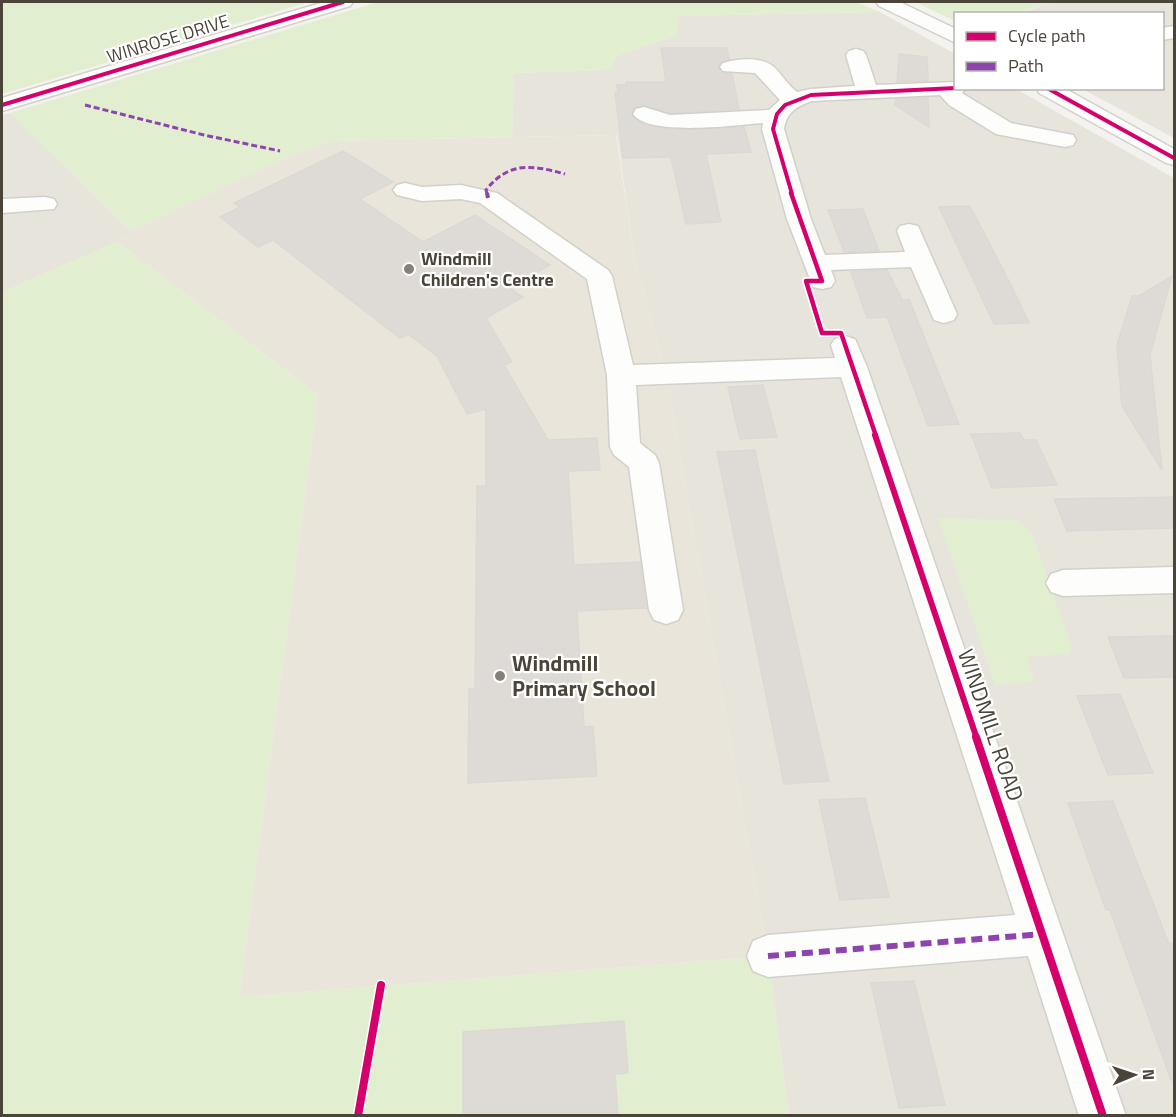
<svg xmlns="http://www.w3.org/2000/svg" width="1176" height="1117" viewBox="0 0 1176 1117" font-family="'Titillium Web',sans-serif">
  <rect width="100%" height="100%" fill="#f4f2ee"/>
  <g fill="#e7e4dc">
    <polygon points="1053,2 1174,2 1174,138 1082,89 1162,88 1162,14 1018,14"/>
    <polygon points="880,12 955,54 956,88 1016,89 1174,178 1174,1115 789,1115 768,956 666,375 634,255 617,135 512,137 514,73 608,70 618,55 675,36 678,16"/>
    <polygon points="10,113 131,231 117,242 2,292 2,115"/>
  </g>
  <polygon fill="#eae5da" points="616,135 634,255 666,375 768,956 239,997 318,395 117,242 131,231 282,159 330,141"/>
  <g fill="#e1eecf">
    <polygon points="2,2 309,2 2,94"/>
    <polygon points="378,2 856,2 880,12 678,16 676,36 618,55 609,70 514,73 512,137 330,141 282,159 131,231 10,113"/>
    <polygon points="915,2 1053,2 1018,13 956,14 955,21"/>
    <polygon points="117,242 318,395 239,997 768,956 789,1115 2,1115 2,292"/>
    <polygon points="938,518 1017,520 1031,531 1072,648 1069,654 1026,657 1035,682 995,685"/>
  </g>
  <g fill="#dedbd6" stroke="#dcd9d4" stroke-width="1.5">
    <polygon points="661,48 727,48 729,59 721,62 718,67 723,73 732,74 739,109 670,113 643,105 634,108 631,114 641,123 674,130 744,127 751,152 706,154 721,222 686,224 671,157 623,158 615,93 618,93 617,85 626,85 626,82 666,82"/>
    <polygon points="899,54 927,57 928,81 897,82"/>
    <polygon points="928,98 929,127 895,105 896,99"/>
    <polygon points="343,151 393,182 360,199 423,242 475,215 550,265 509,288 523,297 486,318 512,362 504,365 548,440 597,438 600,470 568,471 574,565 640,562 646,608 577,611 584,727 593,726 597,776 468,783 469,689 475,689 477,486 486,486 486,409 467,414 437,356 408,334 400,338 273,240 258,247 220,217 240,207 234,203"/>
    <polygon points="970,206 1012,287 1029,323 994,324 939,207"/>
    <polygon points="863,209 879,251 844,252 828,210"/>
    <polygon points="887,270 903,301 909,299 959,424 928,426 887,317 867,318 851,272"/>
    <polygon points="1172,276 1150,355 1162,470 1122,406 1117,345 1132,296 1139,296"/>
    <polygon points="763,385 777,437 740,439 728,387"/>
    <polygon points="1020,433 1024,440 1036,440 1057,485 992,488 971,434"/>
    <polygon points="755,450 784,587 829,781 784,784 717,452"/>
    <polygon points="1174,497 1174,528 1067,531 1054,499"/>
    <polygon points="1174,636 1174,677 1124,678 1108,637"/>
    <polygon points="1120,694 1136,733 1153,773 1108,775 1077,696"/>
    <polygon points="865,798 889,897 840,900 819,800"/>
    <polygon points="1113,801 1169,944 1174,943 1174,1080 1171,1080 1110,910 1106,910 1068,803"/>
    <polygon points="914,981 945,1105 899,1108 871,983"/>
    <polygon points="624,1021 628,1073 615,1074 618,1116 463,1116 463,1032"/>
  </g>
  <g fill="none" stroke-linecap="round" stroke-linejoin="round">
    <g stroke="#d2d0cb" stroke-width="3">
      <g id="minor">
        <polygon points="324,2 353,2 350,6 2,111 2,98"/>
        <polygon points="876,2 900,2 956,29 956,43 879,6"/>
        <polygon points="1174,26 1174,38 1162,40 1162,28"/>
        <path d="M856,49L863,51L866,55L876,85L956,82V88H966L962,93L965,95L1011,123L1073,135L1076,140L1073,145L1065,147L996,134L949,105L940,95L812,101C797,106 786,113 784,129L811,219L825,255L905,252L897,231L900,226L909,224L918,226L957,314L954,320L944,323L934,320L911,267L831,270L835,281L831,287L822,289L813,287L787,219L762,129L763,123C736,125 649,137 633,114L636,109L644,107L670,115L769,110L780,100L755,73L723,71L720,67L723,63C738,59 761,56 774,67C782,75 788,85 797,92L811,89L855,86L846,55L849,51Z"/>
        <polygon points="1037,88 1064,88 1174,149 1174,165 1166,163 1039,93"/>
        <polygon points="405,183 422,187 461,185 497,193 608,270 612,276 633,365 835,358 831,345 835,339 845,336 855,339 867,367 1126,1116 1079,1116 1028,956 768,977 753,971 747,956 753,941 768,935 1015,915 841,377 636,385 640,443 655,455 659,463 683,610 678,620 666,624 654,620 649,610 629,467 614,455 610,447 607,375 587,279 480,203 461,199 422,201 397,195 393,190 397,185"/>
        <polygon points="45,197 54,199 57,204 54,209 2,213 2,199"/>
        <polygon points="1174,567 1174,593 1063,596 1051,592 1046,583 1051,574 1063,570"/>
      </g>
    </g>
    <use href="#minor" fill="#fdfdfc" fill-rule="evenodd"/>
    <g stroke="#8e44ad" stroke-width="3" stroke-dasharray="6 3" stroke-linecap="butt">
      <polyline points="85,105 204,135 280,151"/>
      <path d="M487,194L486,190C509,161 532,165 565,174"/>
    </g>
    <polyline stroke="#8e44ad" stroke-width="4" stroke-dasharray="8 4" stroke-linecap="butt" points="487,193 488,198"/>
    <polyline stroke="#8e44ad" stroke-width="6" stroke-dasharray="11 6" stroke-linecap="butt" points="768,956 1043,934"/>
    <g stroke="#fff" stroke-width="6">
      <g id="cycleway-far3">
        <polyline points="1047,88 1174,158"/>
        <polyline points="2,105 343,2"/>
        <polyline points="792,194 773,129 777,114 785,105 811,95 956,88"/>
      </g>
    </g>
    <g stroke="#fff" stroke-width="8">
      <polyline id="cycleway-far2" points="791,193 822,281 806,281 822,333 841,333 876,436"/>
    </g>
    <g stroke="#fff" stroke-width="10">
      <polyline id="cycleway-far1" points="875,435 977,739"/>
    </g>
    <g stroke="#fff" stroke-width="11">
      <g id="cycleway">
        <polyline points="976,737 1103,1116"/>
        <polyline points="358,1116 381,985"/>
      </g>
    </g>
    <use href="#cycleway-far3" stroke="#d6006c" stroke-width="4"/>
    <use href="#cycleway-far2" stroke="#d6006c" stroke-width="4.5"/>
    <use href="#cycleway-far1" stroke="#d6006c" stroke-width="6"/>
    <use href="#cycleway" stroke="#d6006c" stroke-width="8"/>
  </g>
  <g fill="#868178" stroke="#fff" stroke-width="2">
    <circle cx="409" cy="269" r="6"/>
    <circle cx="500" cy="676" r="6"/>
  </g>
  <g text-anchor="middle" stroke-width="4.5" stroke-linejoin="round" paint-order="stroke">
    <g font-size="18" fill="#4b4439" stroke="#fff">
      <text transform="translate(168 39) rotate(-17)" y="6">WINROSE DRIVE</text>
    </g>
    <g font-size="18" font-weight="bold" fill="#4b4439" stroke="#fff" text-anchor="start">
      <text x="421" y="265">Windmill<tspan x="421" dy="21">Children's Centre</tspan></text>
    </g>
    <g font-size="22" font-weight="bold" fill="#4b4439" stroke="#fff" text-anchor="start">
      <text x="512" y="671">Windmill<tspan x="512" dy="25">Primary School</tspan></text>
    </g>
    <g font-size="22" fill="#4b4439" stroke="#fff">
      <text transform="translate(991 725) rotate(71)" y="8">WINDMILL ROAD</text>
    </g>
  </g>
  <rect width="1176" height="1117" fill="none" stroke="#4b4439" stroke-width="6"/>
  <rect x="954" y="12" width="210" height="78" fill="#ffffff" stroke="#b7b4b0" stroke-width="1.5"/>
  <rect x="966" y="32" width="30" height="9" fill="#d6006c" stroke="#b7b4b0" stroke-width="1.5"/>
  <text x="1008" y="42" font-size="18" fill="#4b4439">Cycle path</text>
  <rect x="966" y="62" width="30" height="9" fill="#8e44ad" stroke="#b7b4b0" stroke-width="1.5"/>
  <text x="1008" y="72" font-size="18" fill="#4b4439">Path</text>
  <g transform="translate(1134 1075) rotate(88)" stroke="#ffffff" stroke-width="4.5" paint-order="stroke">
  <path d="M0-4.5L10 22L0 15L-10 22Z" fill="#4b4439"/>
  <text y="-9" font-size="16" font-weight="bold" text-anchor="middle" fill="#4b4439">N</text>
  </g>
</svg>
